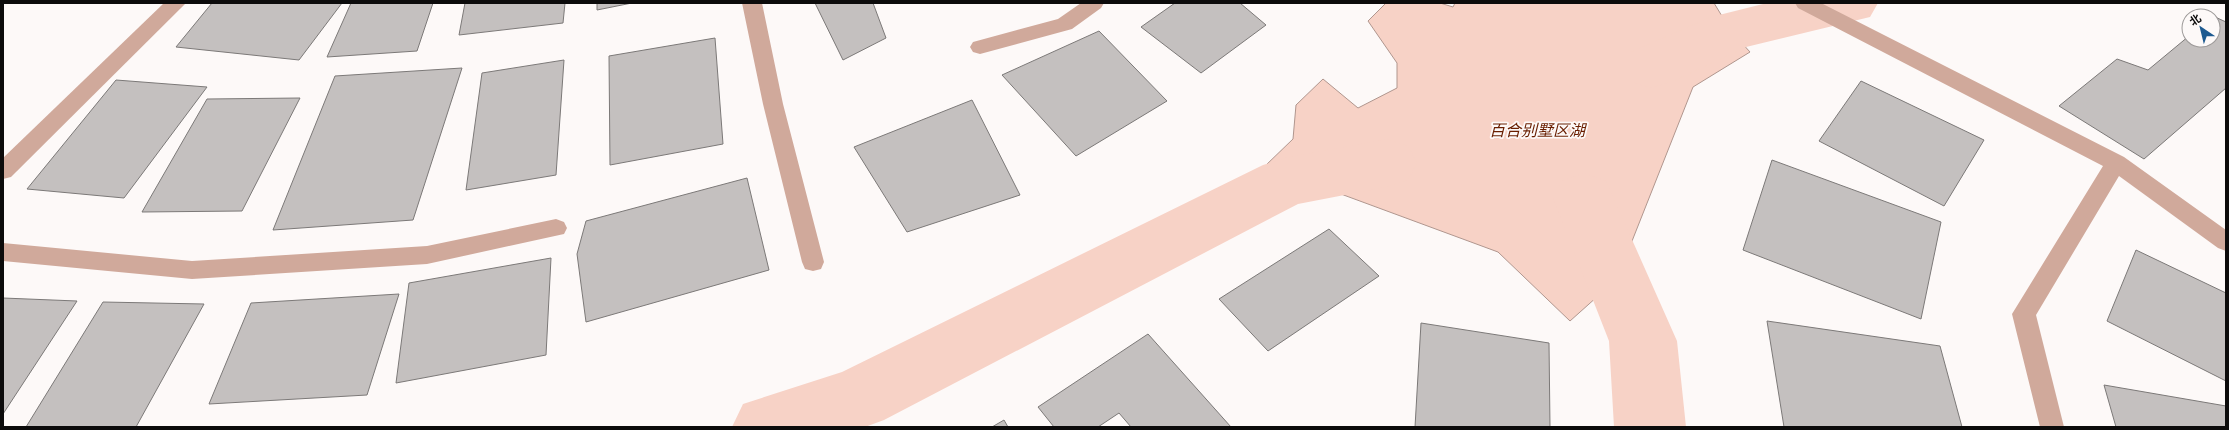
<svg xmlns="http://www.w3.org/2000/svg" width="2229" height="430" viewBox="0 0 2229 430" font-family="Cabin,'Noto Sans SC',sans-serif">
  <rect width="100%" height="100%" fill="#fdf9f8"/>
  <polygon fill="#f7d2c6" stroke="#b0968e" points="1386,3 1440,3 1453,7 1455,3 1714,3 1731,31 1750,52 1693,87 1617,279 1570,321 1498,252 1265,166 1293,139 1296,105 1323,79 1358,108 1397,88 1397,63 1368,21"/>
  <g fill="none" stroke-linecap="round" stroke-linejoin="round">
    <g fill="#f7d2c6" fill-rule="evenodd">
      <polygon points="1767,3 1878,3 1870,17 1746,47 1671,82 1651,88 1631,82 1622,67 1631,52 1711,17"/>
      <polygon points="1386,139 1408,146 1417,163 1408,180 1386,187 1298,204 884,420 865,427 732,427 743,404 842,372 1263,165 1285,158"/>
      <polygon points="1584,173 1606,181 1677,341 1686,427 1614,427 1609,341 1553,198 1562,181"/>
    </g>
  </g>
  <g fill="#c4c0bf" stroke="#7c7978">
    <polygon points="212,3 342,3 299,60 176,47"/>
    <polygon points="351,3 433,3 417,51 327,57"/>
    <polygon points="465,3 565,3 563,23 459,35"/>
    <polygon points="597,3 632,3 597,10"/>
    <polygon points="815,3 873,3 886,38 843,60"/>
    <polygon points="1175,3 1240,3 1266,25 1201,73 1141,27"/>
    <polygon points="2213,16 2226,22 2226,88 2144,159 2059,106 2117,59 2148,70 2189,36 2189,40 2213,40"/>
    <polygon points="1099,31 1167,101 1076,156 1002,75"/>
    <polygon points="715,38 723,144 610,165 609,56"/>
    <polygon points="564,60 556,175 466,190 482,73"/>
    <polygon points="462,68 413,220 273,230 335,76"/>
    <polygon points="116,80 207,87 124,198 27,189"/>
    <polygon points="1861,81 1984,140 1944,206 1819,141"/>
    <polygon points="300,98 242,211 142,212 207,99"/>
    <polygon points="972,100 1020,195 907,232 854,147"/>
    <polygon points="1772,160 1941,222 1921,319 1743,250"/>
    <polygon points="747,178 769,270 586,322 577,254 586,221"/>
    <polygon points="1329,229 1379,276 1268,351 1219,299"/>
    <polygon points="2136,250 2226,293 2226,381 2107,321"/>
    <polygon points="551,258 546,355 396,383 409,283"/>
    <polygon points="399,294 367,395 209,404 251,303"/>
    <polygon points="3,298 77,301 3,414"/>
    <polygon points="103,302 204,304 136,427 26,427"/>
    <polygon points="1767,321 1940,346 1962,427 1784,427"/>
    <polygon points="1421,323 1549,343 1550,427 1415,427"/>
    <polygon points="1148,334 1231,427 1131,427 1119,413 1098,427 1054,427 1038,407"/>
    <polygon points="2104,385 2226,406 2226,427 2116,427"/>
    <polygon points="1004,420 1008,427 992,427"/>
  </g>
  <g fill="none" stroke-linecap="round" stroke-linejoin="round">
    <g fill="#d0a99b" fill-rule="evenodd">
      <polygon points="164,3 186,3 11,177 3,179 3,158"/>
      <polygon points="742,3 762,3 783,104 824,262 821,269 813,271 805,269 802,262 763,104"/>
      <polygon points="1081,3 1104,3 1101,8 1072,29 980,54 973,52 970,47 973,42 1058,19"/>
      <polygon points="1795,3 1821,3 2124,157 2226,230 2226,251 2218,248 2119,176 2036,315 2064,427 2040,427 2012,314 2103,166 1798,8"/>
      <polygon points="556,219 564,222 567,228 564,234 427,264 192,279 3,261 3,243 192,261 427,246"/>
    </g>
  </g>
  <g text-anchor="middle" stroke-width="3.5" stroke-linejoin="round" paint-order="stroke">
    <g font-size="16" font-style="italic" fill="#691e00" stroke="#fdf9f8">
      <text x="1537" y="136">百合别墅区湖</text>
    </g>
  </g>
  <rect width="2229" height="430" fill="none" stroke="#0c0b0b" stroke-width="8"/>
  <g transform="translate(2201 28) rotate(325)"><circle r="19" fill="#fdf9f8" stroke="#9d9a99"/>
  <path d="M0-3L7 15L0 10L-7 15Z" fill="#1d5a90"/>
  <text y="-6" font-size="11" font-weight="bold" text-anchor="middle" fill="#0c0b0b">北</text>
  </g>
</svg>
